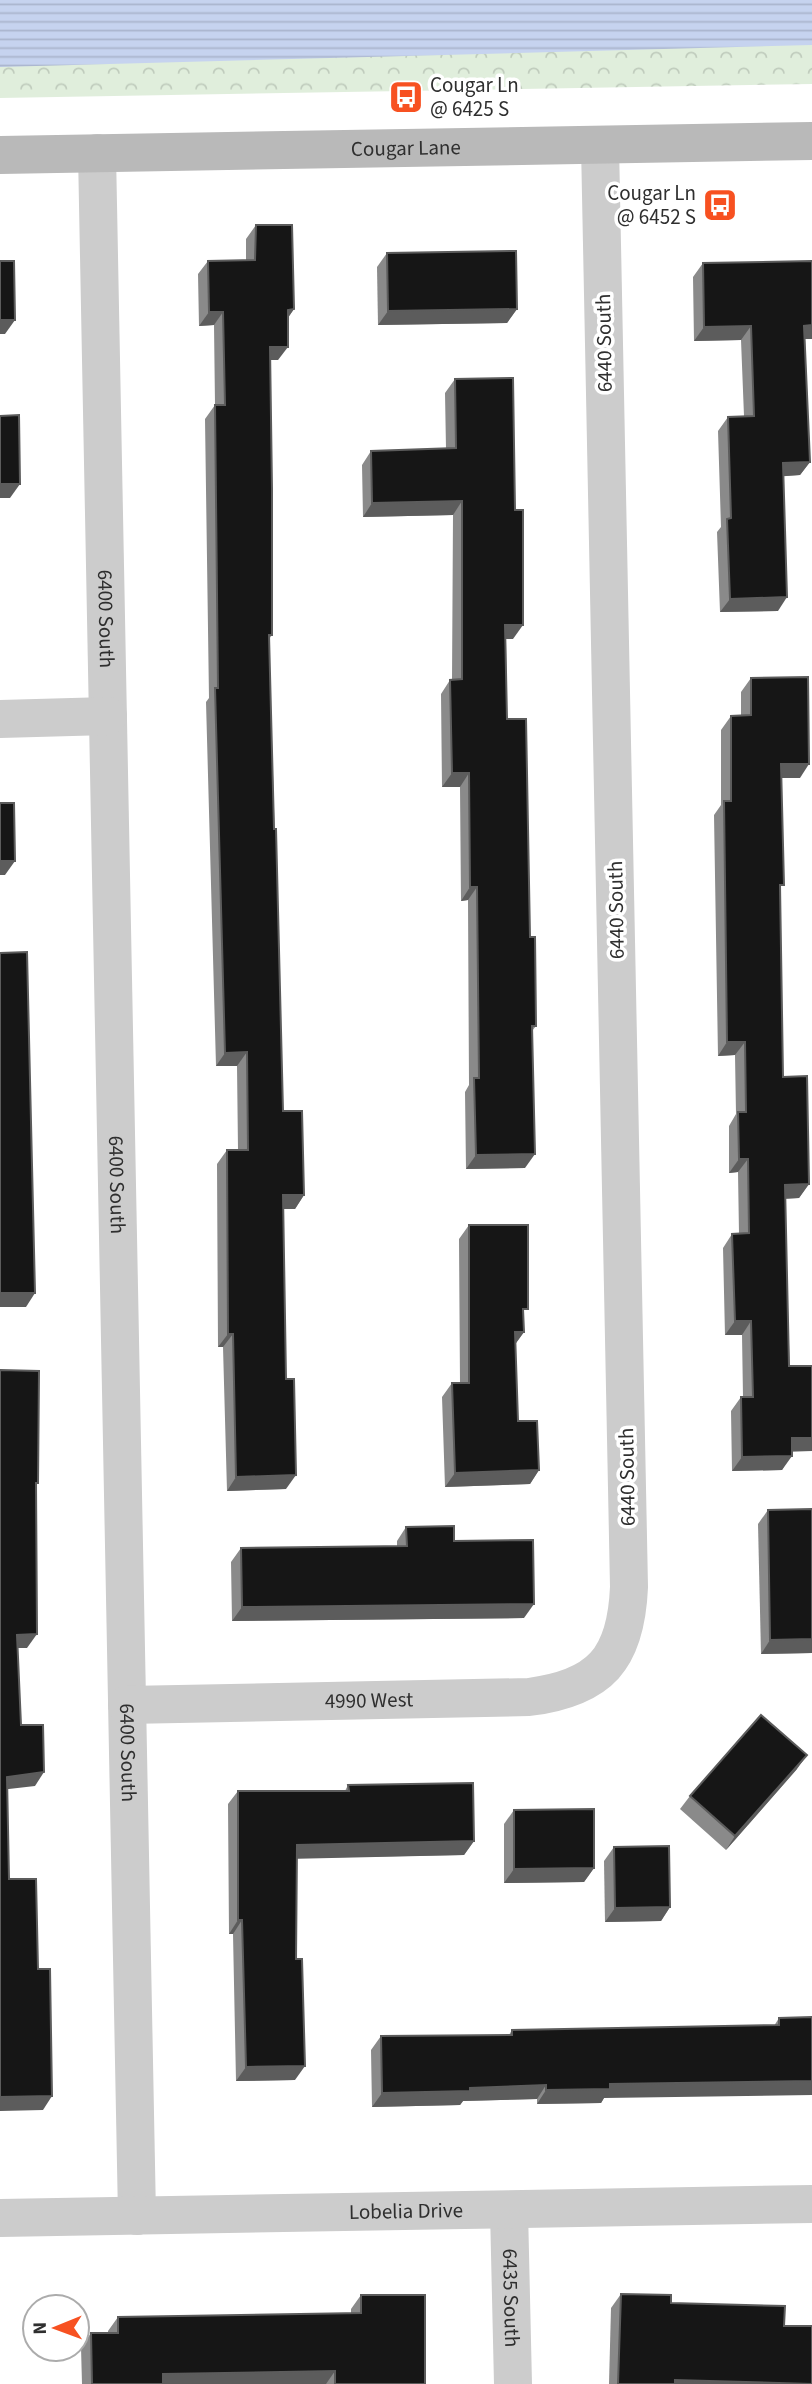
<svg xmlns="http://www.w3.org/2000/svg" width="812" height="2384" viewBox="0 0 812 2384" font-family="'Source Sans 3',sans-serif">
  <defs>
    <pattern id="forest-crowns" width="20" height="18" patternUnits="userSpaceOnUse" patternTransform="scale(1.75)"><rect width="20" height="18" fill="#e0eedc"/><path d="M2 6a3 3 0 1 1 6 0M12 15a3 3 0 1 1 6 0" fill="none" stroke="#c0ccbd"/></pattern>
    <pattern id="water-rules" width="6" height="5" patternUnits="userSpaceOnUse" patternTransform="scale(1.75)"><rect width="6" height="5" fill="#c6d3ef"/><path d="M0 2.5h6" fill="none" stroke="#aab5cd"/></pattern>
  </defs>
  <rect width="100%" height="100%" fill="#fff"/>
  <polygon fill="url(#forest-crowns)" points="0,0 812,0 812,84 0,98"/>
  <polygon fill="url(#water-rules)" points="0,0 812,0 812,45 0,67"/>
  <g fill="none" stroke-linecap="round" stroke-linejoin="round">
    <g stroke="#ccc" stroke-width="38">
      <path id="s1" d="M97,153L137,2216"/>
      <polyline points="0,719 108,716"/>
      <path id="s2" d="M127,1705L529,1697C600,1688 626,1659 629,1587L600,145"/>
      <path id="s3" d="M509,2210L513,2384"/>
      <path id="s4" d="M0,2218L812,2204"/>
    </g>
    <path stroke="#b9b9b9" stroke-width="38" id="s5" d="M0,155L812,141"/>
  </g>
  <g fill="#8a8a8a">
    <polygon points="256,225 294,309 288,318 278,360 270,360 272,635 269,639 283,1111 304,1195 295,1209 283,1209 286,1489 227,1491 223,1347 218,1347 217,1164 227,1150 238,1150 237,1066 216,1066 206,702 209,698 205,419 215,405 214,325 199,326 198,274 208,261 246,260 246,239"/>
    <polygon points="387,253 517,309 507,323 378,325 377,267"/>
    <polygon points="703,263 812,339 805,339 810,462 800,475 783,476 778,611 720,612 717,532 721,527 718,431 728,417 744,416 741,340 694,341 693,277"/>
    <polygon points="455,379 513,639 506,639 507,719 530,937 536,1026 532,1031 525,1168 466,1169 465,1092 469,1085 468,900 461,901 460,787 442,787 441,694 450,680 452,680 453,515 363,517 362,465 371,451 446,449 445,393"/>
    <polygon points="751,678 800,778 782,778 780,891 783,1077 809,1184 799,1198 785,1199 792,1452 782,1470 732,1471 731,1411 741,1397 743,1397 742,1335 725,1335 723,1248 732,1234 739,1234 738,1172 729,1173 729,1126 736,1114 735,1055 718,1056 714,815 721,805 721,730 731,716 741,716 741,692"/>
    <polygon points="469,1225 523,1316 524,1332 515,1344 518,1421 539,1470 530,1484 445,1487 442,1397 452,1383 460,1383 459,1239"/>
    <polygon points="812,1509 812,1653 761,1654 758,1524 768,1510"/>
    <polygon points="406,1527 454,1541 524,1618 232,1621 231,1562 241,1548 397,1546 397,1541"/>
    <polygon points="797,1769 726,1850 680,1809 690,1796"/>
    <polygon points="348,1785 474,1841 464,1855 297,1858 295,2080 236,2081 233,1934 229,1934 228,1804 238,1791 345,1791"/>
    <polygon points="514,1810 594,1868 584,1882 504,1883 504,1824"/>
    <polygon points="614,1847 670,1907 661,1921 605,1922 604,1861"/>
    <polygon points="812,2017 604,2098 601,2103 537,2104 537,2099 463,2101 460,2105 372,2107 371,2050 381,2036 509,2035 512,2030 774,2026 779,2018"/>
    <polygon points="621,2294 784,2326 812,2384 609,2384 611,2308"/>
    <polygon points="361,2295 425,2384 82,2384 81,2347 91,2333 108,2333 108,2331 118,2317 351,2314 351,2309"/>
  </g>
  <g fill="#5c5c5c">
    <polygon points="294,309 284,323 288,310"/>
    <polygon points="517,309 507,323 378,325 388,311"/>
    <polygon points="209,312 223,312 214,325 199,326"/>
    <polygon points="0,320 15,320 5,334 0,334"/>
    <polygon points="812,325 812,339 794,339 804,326"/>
    <polygon points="751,326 741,340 694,341 704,327"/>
    <polygon points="270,347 288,347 278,360 260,360"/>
    <polygon points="810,462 800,475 773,477 783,463"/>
    <polygon points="0,484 20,484 10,498 0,498"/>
    <polygon points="462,501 453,515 363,517 372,503"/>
    <polygon points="787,597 778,611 720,612 730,599"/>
    <polygon points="505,625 523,625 513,639 496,639"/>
    <polygon points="781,764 809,764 800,778 771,778"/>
    <polygon points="452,773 469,773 460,787 442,787"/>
    <polygon points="0,861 15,861 5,875 0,875"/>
    <polygon points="470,887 477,887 468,900 461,901"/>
    <polygon points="727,1042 745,1042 735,1055 718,1056"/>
    <polygon points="247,1052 237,1066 216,1066 225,1053"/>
    <polygon points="535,1154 525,1168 466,1169 476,1155"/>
    <polygon points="739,1159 748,1159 738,1172 729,1173"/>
    <polygon points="809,1184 799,1198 775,1199 785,1185"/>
    <polygon points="283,1195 304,1195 295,1209 273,1209"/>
    <polygon points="0,1293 35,1293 26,1307 0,1307"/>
    <polygon points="735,1321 751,1321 742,1335 725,1335"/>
    <polygon points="515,1332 524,1332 514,1346"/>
    <polygon points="228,1334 233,1334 223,1347 218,1347"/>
    <polygon points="792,1438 812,1438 812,1451 782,1452"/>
    <polygon points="792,1456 782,1470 732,1471 742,1457"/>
    <polygon points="539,1470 530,1484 445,1487 455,1473"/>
    <polygon points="296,1475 286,1489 227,1491 236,1477"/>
    <polygon points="534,1604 524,1618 232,1621 242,1607"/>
    <polygon points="37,1634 27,1648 8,1648 17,1635"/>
    <polygon points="812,1639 812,1653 761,1654 770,1640"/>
    <polygon points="807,1755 797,1769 726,1850 735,1836"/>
    <polygon points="44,1772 35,1786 0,1790 7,1777"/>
    <polygon points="474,1841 464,1855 287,1859 297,1845"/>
    <polygon points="594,1868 584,1882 504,1883 514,1869"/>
    <polygon points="670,1907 661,1921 605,1922 615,1908"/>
    <polygon points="238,1920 242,1920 233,1934 229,1934"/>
    <polygon points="305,2066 295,2080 236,2081 246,2067"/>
    <polygon points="812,2081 812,2095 604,2098 601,2103 537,2104 546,2090 610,2084"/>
    <polygon points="546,2085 537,2099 463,2101 460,2105 372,2107 382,2093 470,2088"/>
    <polygon points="52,2096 43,2110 0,2111 0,2097"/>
    <polygon points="335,2371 326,2384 156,2384 163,2374"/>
    <polygon points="675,2380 808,2384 672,2384"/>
  </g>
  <g fill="#161616" stroke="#5c5c5c" stroke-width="2">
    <polygon points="256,225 292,225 294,309 288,310 288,347 270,347 272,489 272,635 269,635 274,829 276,829 283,1111 302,1111 304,1195 283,1195 286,1379 294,1379 296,1475 236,1477 233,1334 228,1334 227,1150 248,1150 247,1052 225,1053 215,688 218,688 215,405 225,405 223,312 209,312 208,261 255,260"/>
    <polygon points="516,251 517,309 388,311 387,253"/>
    <polygon points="0,261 14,261 15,320 0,320"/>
    <polygon points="812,261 812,325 804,326 810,462 783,463 787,597 730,599 727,519 731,518 728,417 754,416 751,326 704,327 703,263"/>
    <polygon points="513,378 515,510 523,510 523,625 505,625 507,719 526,719 530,937 535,937 536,1026 532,1026 535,1154 476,1155 474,1078 479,1078 477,887 470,887 469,773 452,773 450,680 462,679 462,501 372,503 371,451 456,448 455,379"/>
    <polygon points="19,415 20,484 0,484 0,416"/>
    <polygon points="808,677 809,764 781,764 784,885 780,885 783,1077 807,1076 809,1184 785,1185 789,1366 812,1366 812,1438 792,1438 792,1456 742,1457 741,1397 753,1397 751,1321 735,1321 732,1234 749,1233 748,1159 739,1159 738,1112 746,1112 745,1042 727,1042 724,801 731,801 731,716 751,715 751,678"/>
    <polygon points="0,803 14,803 15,861 0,861"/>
    <polygon points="27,952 35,1293 0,1293 0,953"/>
    <polygon points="469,1225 528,1225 528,1309 523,1309 524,1332 515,1332 518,1421 537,1421 539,1470 455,1473 452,1383 469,1383"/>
    <polygon points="0,1370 39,1371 38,1483 36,1483 37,1634 17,1635 21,1725 43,1725 44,1772 7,1777 9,1879 36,1879 38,1969 50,1969 52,2096 0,2097"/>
    <polygon points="812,1509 812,1639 770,1640 768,1510"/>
    <polygon points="454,1526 454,1541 533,1540 534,1604 242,1607 241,1548 407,1546 406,1527"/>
    <polygon points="761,1715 807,1755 735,1836 690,1796"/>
    <polygon points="473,1783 474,1841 297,1845 296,1959 302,1959 305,2066 246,2067 242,1920 238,1920 238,1791 349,1791 348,1785"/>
    <polygon points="594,1809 594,1868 514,1869 514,1810"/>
    <polygon points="669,1846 670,1907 615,1908 614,1847"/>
    <polygon points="812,2017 812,2081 610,2084 610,2089 546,2090 546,2085 470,2088 470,2091 382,2093 381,2036 512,2035 512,2030 779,2025 779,2018"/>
    <polygon points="621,2294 671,2295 671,2303 785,2306 784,2326 812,2326 812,2384 675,2380 675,2384 618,2384"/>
    <polygon points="361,2295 425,2295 425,2384 335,2384 335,2371 163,2374 163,2384 92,2384 91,2333 118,2333 118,2317 361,2313"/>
  </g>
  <defs>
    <g id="bus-square" transform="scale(1.75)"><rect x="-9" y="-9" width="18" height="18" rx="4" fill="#f75121" stroke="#fff"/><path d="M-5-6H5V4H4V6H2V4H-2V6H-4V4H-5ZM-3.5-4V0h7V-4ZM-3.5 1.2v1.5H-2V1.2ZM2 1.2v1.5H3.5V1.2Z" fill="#fff"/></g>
  </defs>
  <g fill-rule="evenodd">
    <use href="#bus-square" x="406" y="97"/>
    <use href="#bus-square" x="720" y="205"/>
  </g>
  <g text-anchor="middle" stroke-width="7" stroke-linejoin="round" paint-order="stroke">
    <g font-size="21" fill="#2f2f2f" stroke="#fff" text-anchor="start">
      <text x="430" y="92">Cougar Ln<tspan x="430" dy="24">@ 6425 S</tspan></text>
      <text x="696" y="200" text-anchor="end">Cougar Ln<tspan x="696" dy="24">@ 6452 S</tspan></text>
    </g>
    <g font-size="21" fill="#2f2f2f" stroke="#fff">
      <text dy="7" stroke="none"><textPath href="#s5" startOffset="406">Cougar Lane</textPath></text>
      <text transform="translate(604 343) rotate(-91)" y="7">6440 South</text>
      <text dy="7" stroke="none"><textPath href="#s1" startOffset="466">6400 South</textPath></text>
      <text transform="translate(616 910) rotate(-91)" y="7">6440 South</text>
      <text dy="7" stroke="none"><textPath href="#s1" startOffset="1032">6400 South</textPath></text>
      <text transform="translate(627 1477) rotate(-91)" y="7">6440 South</text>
      <text dy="7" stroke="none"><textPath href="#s2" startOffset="242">4990 West</textPath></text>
      <text dy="7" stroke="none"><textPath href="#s1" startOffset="1600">6400 South</textPath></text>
      <text dy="7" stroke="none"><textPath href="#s4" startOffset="406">Lobelia Drive</textPath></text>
      <text dy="7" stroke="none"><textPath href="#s3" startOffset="88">6435 South</textPath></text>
    </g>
  </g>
  <g transform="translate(56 2328) rotate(269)"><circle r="33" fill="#ffffff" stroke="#acacac" stroke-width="2"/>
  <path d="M0-5L12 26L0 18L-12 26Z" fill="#f75121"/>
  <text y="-10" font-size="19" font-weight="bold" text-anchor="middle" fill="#2f2f2f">N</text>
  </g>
</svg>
